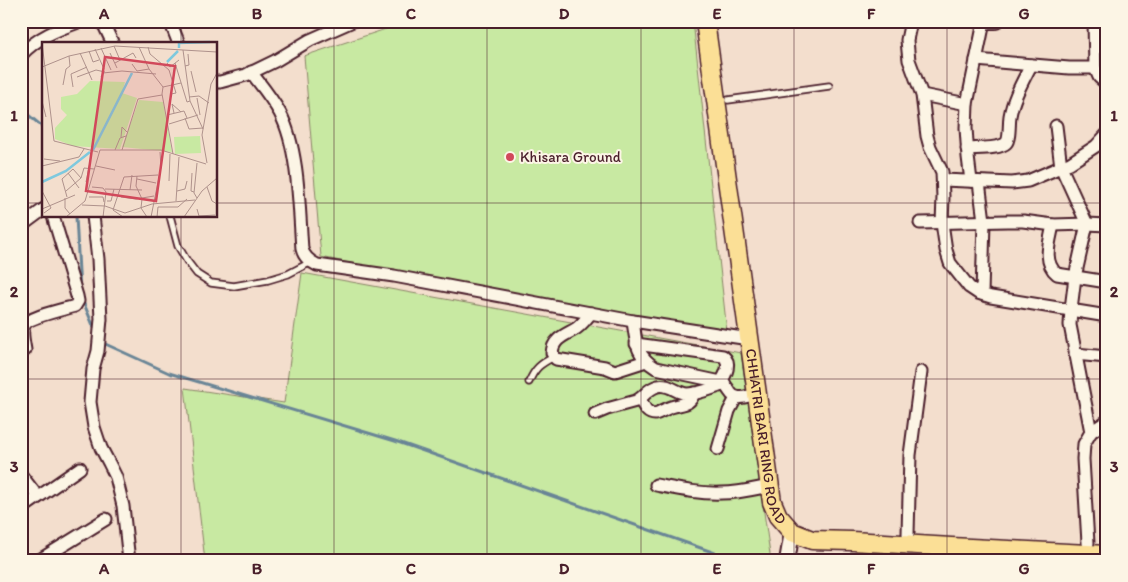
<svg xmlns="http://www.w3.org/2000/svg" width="1128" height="582" viewBox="0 0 1128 582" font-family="Itim,sans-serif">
  <rect width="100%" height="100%" fill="#f3decd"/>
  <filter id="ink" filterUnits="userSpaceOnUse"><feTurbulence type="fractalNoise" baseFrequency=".02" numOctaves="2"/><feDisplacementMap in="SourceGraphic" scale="10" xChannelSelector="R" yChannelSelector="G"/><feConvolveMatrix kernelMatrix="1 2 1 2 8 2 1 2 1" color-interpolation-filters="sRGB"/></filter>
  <g filter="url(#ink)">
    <g fill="#c8e9a2" stroke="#898466">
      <polygon points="410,21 693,21 728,341 321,257 304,56"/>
      <polygon points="302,273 741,353 771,561 205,561 185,388 284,403"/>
    </g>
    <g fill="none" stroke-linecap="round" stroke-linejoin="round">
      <g stroke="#698596" stroke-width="3">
        <polyline points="21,109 44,128"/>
        <polyline points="76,216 80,291"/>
        <polyline points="82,299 95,330"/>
        <polyline points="101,342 169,373 395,441 738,561"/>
      </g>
      <g stroke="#4a1f2b" stroke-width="9">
        <g id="service">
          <polyline points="728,100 829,86"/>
          <polyline points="170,216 178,246 187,261 197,274 211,283 234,286 268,280 288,274 311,262"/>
          <path d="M529,382C535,368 540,364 554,357"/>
        </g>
      </g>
      <g stroke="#4a1f2b" stroke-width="15">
        <g id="minor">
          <polyline points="102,21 113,44"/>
          <polyline points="170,21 179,44"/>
          <polyline points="911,21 907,40 908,51 909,60 922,95 927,136 930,147 942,172 943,197 942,223 946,250 950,263 969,287 978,293 991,297 1107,316"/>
          <polyline points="1094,21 1095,68 1099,77 1107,84"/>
          <path d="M21,55C37,37 59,29 81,21"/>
          <polyline points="976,60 1069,68 1095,68"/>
          <path d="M251,72C261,85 272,98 280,113C299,149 299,208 302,249C304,257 309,261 317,265L394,276L633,321L749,339"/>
          <polyline points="216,82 220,82 246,75 275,61 310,40 353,21"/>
          <polyline points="922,95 967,104"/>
          <polyline points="1056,126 1061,167 1087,224 1075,277 1071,309 1070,325 1091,432"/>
          <path d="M967,149C976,148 1000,149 1006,143C1010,139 1009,122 1010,116C1013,98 1023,81 1031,65"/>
          <polyline points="943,180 1012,183 1028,181 1070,163 1096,146 1107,134"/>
          <polyline points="971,181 968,157 966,128 967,104 984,22"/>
          <polyline points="979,182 984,221 982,294"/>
          <polyline points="93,216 98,259 101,319 98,351 93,369 90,402 94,427 101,448 109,463 116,477 123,506 129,561"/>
          <polyline points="920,223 1007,221 1023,221 1053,225 1087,224 1107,225"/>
          <path d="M1053,225C1050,241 1042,262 1057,274L1107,282"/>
          <polyline points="21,226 44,209"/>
          <path d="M591,313C587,318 582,324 577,328C566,335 553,338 552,353L556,359L605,367L615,371L646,361"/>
          <path d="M633,321C636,342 636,356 656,368L721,382C726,385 727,387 730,392C736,402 747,396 757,394"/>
          <path d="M636,344L723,356C732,363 726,374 721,382"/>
          <path d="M25,350C24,343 21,332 24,326C27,317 66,309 75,306L78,301L77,296L53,216"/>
          <polyline points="1075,354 1107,357"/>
          <path d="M640,399C644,406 646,414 655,414C661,412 665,409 671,407C682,403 690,406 694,393"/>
          <path d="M595,414L607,409L636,401C644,397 648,388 658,386C668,383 677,393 687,394C700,394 713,388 725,384"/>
          <polyline points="718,449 729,411 736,398"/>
          <polyline points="21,475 38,497"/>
          <path d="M656,485C677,489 700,494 722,493C738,493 754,489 769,486"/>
          <polyline points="21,509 80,468"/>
          <polyline points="908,534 910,455 921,372"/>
          <polyline points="1088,543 1083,459 1084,444 1091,432 1107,421"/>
          <polyline points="38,561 106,519"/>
          <polyline points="942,561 942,546"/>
        </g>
      </g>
      <g stroke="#4a1f2b" stroke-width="18">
        <g id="tertiary">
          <polyline points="980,21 996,21"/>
          <polyline points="787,561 792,532"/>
        </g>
      </g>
      <g stroke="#4a1f2b" stroke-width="21">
        <g id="primary">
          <path id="s1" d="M705,21L772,502L778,516L792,532L812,540L852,541L951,547L1107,555"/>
        </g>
      </g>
      <use href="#service" stroke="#fcf5e5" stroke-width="5.5"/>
      <use href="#minor" stroke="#fcf5e5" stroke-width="11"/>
      <use href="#tertiary" stroke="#fcf5e5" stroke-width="14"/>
      <use href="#primary" stroke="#fbdf96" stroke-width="18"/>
    </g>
  </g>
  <path fill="none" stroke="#4a1f2b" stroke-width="1" stroke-opacity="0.55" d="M181,21V44M334,21V561M487,21V561M641,21V561M794,21V561M947,21V561M21,203H44M216,203H1107M181,216V561M21,379H1107"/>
  <circle fill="#d1495b" stroke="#fcf5e5" stroke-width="2" cx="510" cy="157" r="5"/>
  <g text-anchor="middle" stroke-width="4" stroke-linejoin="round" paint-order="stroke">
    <g font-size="15" fill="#4a1f2b" stroke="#fcf5e5" text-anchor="start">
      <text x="520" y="162">Khisara Ground</text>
    </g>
    <g font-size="15" fill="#4a1f2b" stroke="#fcf5e5">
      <text dy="5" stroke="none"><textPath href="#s1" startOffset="420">CHHATRI BARI RING ROAD</textPath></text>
    </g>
  </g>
  <g transform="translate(42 42)">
    <rect width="175" height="175" fill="#f3decd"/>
    <path d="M48,39L83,40L80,51L95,56L78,107L31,104L13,97V86L25,73L19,67V55L35,52ZM97,58L121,60L130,110L80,105ZM158,94L159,111L133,112L132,95Z" fill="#c8e9a2"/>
    <path fill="none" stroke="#7ec9de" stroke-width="2.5" d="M137,6V1L168,0M125,20L136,9M51,108L90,31M0,140L24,129L48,110"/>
    <path fill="none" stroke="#af928c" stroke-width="1" d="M0,1L12,99L56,110M72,4L78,18M97,5L107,27L121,45L139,41M106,5L108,12L127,28L134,51L129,52M59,6L69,28M53,7L62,27M141,8L148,59L161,87M47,9L51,20L57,18M38,11L50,38M68,11L75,26M73,21L91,11L94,16M125,21L128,25L137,18M133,21L145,60L148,59M90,22L95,29L107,27M143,24L147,23L146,12M0,25L27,14L73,4L175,10M149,29L154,50M35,35L54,28L63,30M59,35L61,31L80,29L114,32M21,43L24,27L28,24L27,14M31,45L29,32L45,25M121,45L120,52L131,112M147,55L157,54L167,61M155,56L158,73M0,59L4,75M132,71L130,62L139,70M125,73L142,69L145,76M143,76L147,87L161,86M127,82L156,73M79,95L80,85L85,90M73,108L78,96L84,94M80,108L96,57L120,53M2,117L18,119M165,121L160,93L169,42L175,31M0,124L37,115L42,107M54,124L73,128M26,131L37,146M150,131L149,149L152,150M95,134L94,144L100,157M95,137L114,141M127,139L128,112M44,140L49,115M50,145L61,146L64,150L61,175M165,145L170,159L175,162M63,147L100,148M88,148L90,133M0,149L9,166L2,171M24,149L39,136L42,126L52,127M135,149L143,147L145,139M25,155L20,137L31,127L39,136M47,155H61L62,160M79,155L94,157L112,154M23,156V166L28,172M155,156L152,151L155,121M100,157L99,166L105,175M65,159H69L72,147M134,159L137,115M40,163L63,164L83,171L110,162L153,158M0,167L33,153M155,167L157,174L173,173M24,175L43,159L58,108H119L164,122M81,175L71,168L82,135L116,133M109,175L119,125L118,110M115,175L116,165H136L145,157M142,175L160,149L175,136"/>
    <path fill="#d1495b" fill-opacity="0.15" stroke="#d1495b" stroke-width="2.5" d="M63,15L133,24L114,159L44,149Z"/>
    <rect width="175" height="175" fill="none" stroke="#4a1f2b" stroke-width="2.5"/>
  </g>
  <rect width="1128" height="582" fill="none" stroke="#fcf5e5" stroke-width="55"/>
  <rect x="28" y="28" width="1072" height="526" fill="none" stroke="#4a1f2b" stroke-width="2"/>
  <g font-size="16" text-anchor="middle" font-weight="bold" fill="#4a1f2b">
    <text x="104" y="19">A</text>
    <text x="257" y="19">B</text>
    <text x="411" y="19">C</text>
    <text x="564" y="19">D</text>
    <text x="717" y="19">E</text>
    <text x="871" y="19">F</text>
    <text x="1024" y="19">G</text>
    <text x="14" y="121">1</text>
    <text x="1114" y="121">1</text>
    <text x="14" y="297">2</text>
    <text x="1114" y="297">2</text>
    <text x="14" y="472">3</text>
    <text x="1114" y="472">3</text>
    <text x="104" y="574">A</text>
    <text x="257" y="574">B</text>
    <text x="411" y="574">C</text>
    <text x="564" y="574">D</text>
    <text x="717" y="574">E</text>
    <text x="871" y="574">F</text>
    <text x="1024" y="574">G</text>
  </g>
</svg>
